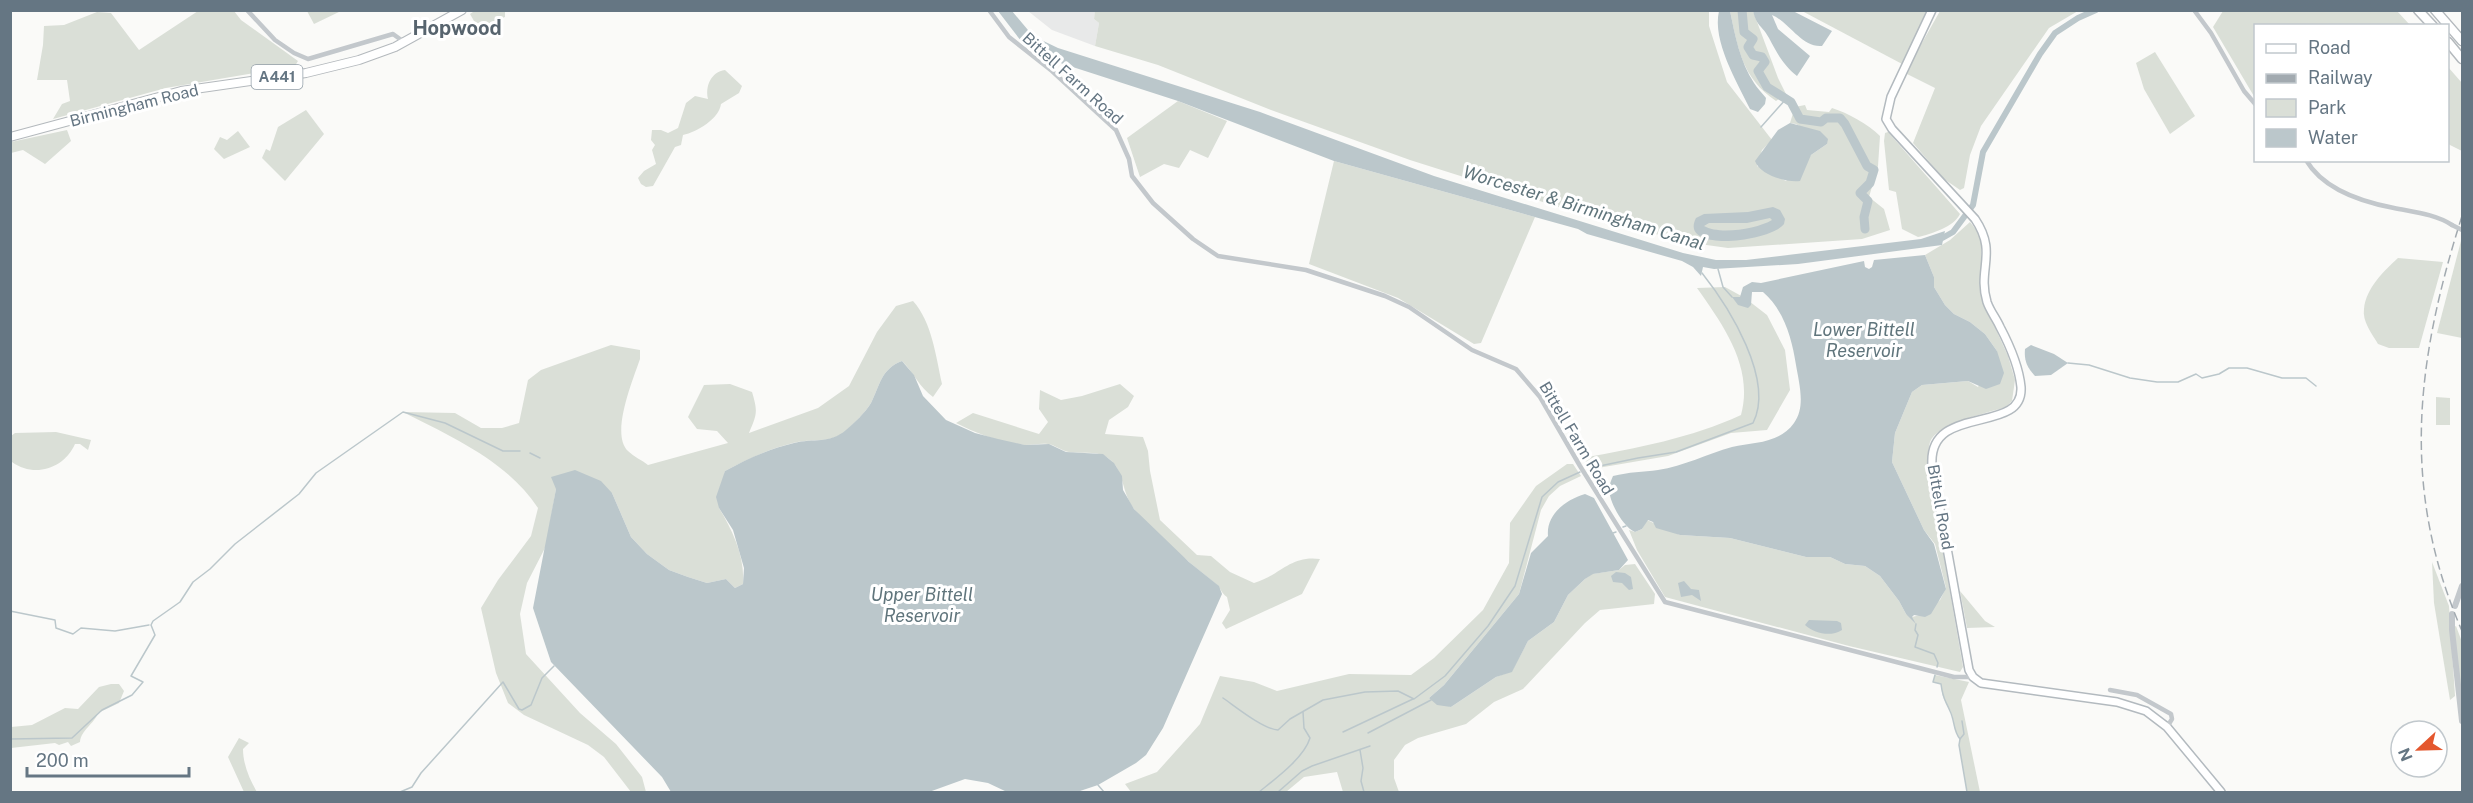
<svg xmlns="http://www.w3.org/2000/svg" width="2473" height="803" viewBox="0 0 2473 803" font-family="'Public Sans',sans-serif">
  <rect width="100%" height="100%" fill="#fafaf8"/>
  <polygon fill="#e8e9e9" points="1028,11 1095,11 1094,19 1099,23 1095,46 1052,30"/>
  <g fill="#dadfd7">
    <polygon points="476,10 505,11 505,17 478,28 470,14"/>
    <path d="M1095,10L1709,11V26L1727,82L1772,140L1762,150L1757,166L1786,181L1811,155L1827,144L1796,124L1790,123L1795,107L1805,105L1807,110L1829,112L1832,108C1848,113 1868,124 1880,136L1878,166L1869,197L1884,209L1890,230L1862,239L1728,248L1685,242L1571,211L1410,160L1271,110L1158,65L1095,46L1099,23L1094,19Z"/>
    <polygon points="198,11 234,11 241,20 298,61 295,66 166,88 53,119 62,104 70,101 67,80 37,80 43,45 44,26 64,25 97,12 111,13 139,50"/>
    <polygon points="307,11 341,11 314,24"/>
    <path d="M1730,11H1753L1778,78L1786,94L1776,101C1742,78 1738,49 1730,11Z"/>
    <polygon points="1802,11 1931,11 1904,65"/>
    <polygon points="1940,11 2078,11 2049,28 1981,126 1970,155 1964,188 1960,190 1944,179 1913,143 1935,88 1907,74 1918,50"/>
    <polygon points="2223,11 2397,11 2410,25 2256,26 2255,98 2213,27"/>
    <polygon points="2155,52 2195,116 2170,134 2144,89 2136,63"/>
    <polygon points="2448,67 2462,83 2462,151 2448,144"/>
    <path d="M725,70L742,86L739,93L721,104C719,119 697,132 683,135L681,145L675,147L653,186L646,187L641,184L638,178L644,171L656,164L652,150L655,145L651,140L652,130H661L668,133L678,128L686,103L695,96L708,99C705,86 711,72 725,70Z"/>
    <polygon points="1178,101 1227,121 1208,158 1190,150 1179,168 1164,164 1140,177 1127,138"/>
    <polygon points="306,110 324,134 285,181 262,158 266,149 270,151 278,127"/>
    <polygon points="67,130 71,141 45,164 23,150 11,153 11,142"/>
    <polygon points="238,131 250,147 224,159 214,149 220,137 227,140"/>
    <path d="M1888,132L1960,214C1954,227 1931,234 1918,237L1902,229L1896,192L1889,190L1884,141L1885,133Z"/>
    <polygon points="1334,161 1535,217 1481,343 1474,344 1398,298 1309,264"/>
    <path d="M1970,222L1981,236V290L1988,312L2008,356L2015,380L2012,401L2006,407C1988,413 1937,423 1930,442C1928,449 1929,459 1928,466L1963,667L1960,672L1849,646L1665,597L1637,550L1629,530L1635,532L1642,529L1647,520L1680,535L1730,538L1806,557H1830L1845,564L1865,566L1880,576L1899,601L1906,614L1912,617L1920,615L1940,600L1946,588L1935,544L1924,530L1892,462L1895,433L1912,392L1922,385L1968,381L1978,387L1997,351L1985,334L1970,322L1954,314L1945,305L1934,287V277L1925,255L1950,240Z"/>
    <polygon points="2462,237 2462,338 2437,333"/>
    <path d="M2398,258L2443,262L2419,348H2389L2378,344C2372,334 2362,321 2364,309C2366,288 2384,271 2398,258Z"/>
    <path d="M1725,287L1745,298L1767,315L1785,350L1790,390L1767,430L1731,433L1668,456L1592,469L1583,458C1637,448 1691,438 1741,415C1754,367 1723,325 1697,288Z"/>
    <path d="M913,301C932,322 936,357 942,384L933,397C919,387 914,373 902,361C881,369 880,385 871,403C865,413 854,423 846,431C830,444 812,438 793,443C769,449 747,459 725,471L719,508C733,531 745,557 743,584L735,588L726,579L707,583L688,577L669,570L647,554L631,537L612,493L556,489L546,546L527,583L520,614L526,654L580,713L616,744L642,777L646,792H631L604,757L588,745L524,715L508,703L496,673L481,608L498,580L531,536L538,508C507,461 452,437 403,412L455,413L481,428H502L519,423L528,380L541,370L611,345L640,350V359C633,380 610,434 628,451C634,457 642,460 648,465L728,443L717,431L697,429L688,417L704,385L730,384L752,392C758,412 757,414 749,433L818,408L849,386L877,332L896,306Z"/>
    <path d="M1120,384L1134,396L1128,407L1109,420L1105,434L1143,437L1148,451L1150,471L1160,520L1197,555L1211,556L1230,572L1254,583C1281,575 1290,555 1320,559L1302,594L1226,629L1222,623L1230,610L1227,597C1221,593 1221,588 1216,584C1188,561 1158,538 1135,510C1120,493 1126,468 1105,456C1096,451 1079,454 1069,452C1062,451 1055,445 1048,444C1040,443 1032,445 1025,445C1000,442 977,434 956,423L973,413L1039,434L1048,422L1039,409L1040,390L1061,400L1082,396Z"/>
    <polygon points="2436,397 2450,398 2450,425 2436,425"/>
    <path d="M56,432L91,440L88,450L80,444H75C64,469 34,478 12,462L11,436L15,433Z"/>
    <polygon points="1567,464 1573,464 1581,476 1560,486 1549,496 1541,510 1519,594 1444,685 1429,698 1451,707 1496,677 1512,671 1528,641 1554,622 1568,595 1585,579 1592,574 1619,570 1625,565 1635,564 1655,594 1654,604 1600,610 1585,623 1523,689 1494,702 1466,724 1418,738 1405,745 1394,760 1394,778 1399,792 1343,792 1337,772 1304,777 1286,792 1131,792 1125,784 1157,772 1200,724 1220,676 1254,682 1277,691 1349,674 1411,675 1434,658 1483,610 1509,563 1510,523 1536,486"/>
    <polygon points="2432,562 2449,606 2455,696 2450,700 2434,603"/>
    <polygon points="1960,591 1985,621 1995,627 1967,628"/>
    <polygon points="2456,626 2462,642 2462,707 2454,627"/>
    <path d="M1935,675L1969,682L1961,700L1980,792H1967L1959,745L1960,739C1953,731 1955,721 1951,712C1945,700 1942,699 1941,684L1933,682Z"/>
    <path d="M111,684H119L124,691L119,703L98,713C94,724 81,730 80,742L71,746L68,742L59,745L55,743L11,748V727L32,725L65,708L78,709L99,687Z"/>
    <path d="M239,738L249,743L243,749C243,765 250,780 257,792H244L228,757Z"/>
  </g>
  <g fill="#bbc7cb" fill-rule="evenodd">
    <polygon points="998,11 1012,11 1033,36 1058,48 1260,112 1434,176 1683,253 1716,260 1746,260 1921,239 1945,231 1942,245 1798,264 1714,269 1703,267 1701,276 1693,267 1682,261 1587,234 1578,229 1334,161 1178,101 1051,60 1021,41"/>
    <path d="M1719,11H1730C1735,35 1740,62 1754,83C1757,88 1762,93 1766,98L1765,104L1758,112L1750,109C1737,82 1712,41 1719,11Z"/>
    <path d="M1753,11H1793L1832,31L1822,46C1802,48 1789,22 1772,15L1778,29L1810,56L1797,76C1783,65 1777,53 1769,38C1762,25 1757,27 1753,11Z"/>
    <path d="M1790,123L1820,131L1828,139L1827,144L1811,155L1800,181C1787,183 1760,175 1755,161L1778,130Z"/>
    <path d="M1773,207L1780,210L1785,219L1784,224C1770,242 1678,253 1696,218L1704,214L1748,212ZM1770,218L1772,220C1757,229 1719,235 1704,226L1709,223H1747Z"/>
    <path d="M1925,255L1934,277V287L1945,305L1954,314L1970,322L1985,334L1997,351L2004,373L2000,384L1986,389L1968,381L1922,385L1912,392L1895,433L1892,462L1924,530L1934,544L1946,589L1931,614L1925,617L1914,615L1912,617L1916,624L1906,614L1899,601L1880,576L1865,566L1845,564L1830,557H1806L1730,538L1680,535L1656,528L1653,522L1648,520L1642,529L1635,532C1623,527 1610,503 1609,490C1609,485 1611,481 1613,476C1629,472 1643,472 1658,470C1684,466 1707,454 1732,447C1754,442 1779,444 1794,423C1806,407 1799,383 1796,365C1792,339 1784,310 1763,292H1752L1751,305L1748,308L1738,305L1732,297H1740L1743,287L1752,282L1761,283L1864,261L1865,267L1869,269L1872,267L1874,260Z"/>
    <path d="M2031,345L2054,354L2068,363L2051,375L2035,376C2027,367 2024,361 2025,349Z"/>
    <path d="M902,361L914,375L923,396L946,420L975,433L998,439L1025,445L1049,444L1066,452L1103,454L1114,463L1122,476L1123,490L1134,509L1189,562L1219,586L1222,594L1163,728L1146,755L1136,763L1098,785L1077,792H1007L988,783L965,779L929,792H671L662,777L551,662L533,608L556,489L551,477L575,470L601,481L612,493L631,537L647,554L669,570L688,577L707,583L726,579L735,588L743,584L744,568L733,530L719,508L716,497L725,471C747,459 769,449 794,443C813,438 830,444 846,430C854,423 865,413 871,403C880,385 881,369 902,361Z"/>
    <path d="M1585,494L1594,498L1628,560L1619,570L1593,574L1585,579L1568,595L1554,622L1528,641L1512,672L1496,677L1451,707L1437,705L1429,698L1444,685L1519,594L1531,553L1548,536C1546,515 1565,500 1585,494Z"/>
    <polygon points="1616,572 1625,573 1631,577 1633,589 1629,590 1622,583 1613,582 1611,576"/>
    <polygon points="1684,581 1691,589 1699,590 1701,601 1692,595 1681,597 1678,583"/>
    <path d="M1809,620L1837,621L1841,623L1842,630C1831,637 1815,634 1805,625Z"/>
  </g>
  <g fill="none" stroke-linecap="round" stroke-linejoin="round">
    <g stroke="#bbc7cb" stroke-width="1.5">
      <polyline points="1761,127 1786,99"/>
      <polyline points="1718,269 1723,287 1732,297"/>
      <polyline points="2068,363 2089,365 2130,378 2157,382 2178,382 2196,374 2202,378 2219,374 2229,368 2247,368 2282,378 2306,378 2316,386"/>
      <polyline points="530,453 540,458"/>
      <path d="M1590,468L1638,458L1676,452L1753,423C1775,380 1729,307 1702,273"/>
      <polyline points="1623,527 1626,526"/>
      <polyline points="1613,533 1616,532"/>
      <polyline points="10,611 55,620 56,628 73,634 81,628 115,631 149,625"/>
      <polyline points="1916,624 1915,630 1918,635 1915,647 1934,654 1938,663 1937,667"/>
      <path d="M1935,675L1933,682L1941,684C1943,700 1945,699 1950,711C1955,721 1953,731 1960,739L1959,745L1967,792"/>
      <path d="M1223,698C1236,707 1263,729 1278,730L1290,719L1323,700L1365,692L1398,691L1414,699L1445,676L1488,626L1515,586L1542,497L1558,482L1580,472"/>
      <polyline points="1343,732 1413,699"/>
      <polyline points="1368,733 1431,700"/>
      <polyline points="10,739 72,738 102,710 132,695 143,682 131,676 155,635 151,625 153,621 180,602 193,582 210,569 235,544 299,494 316,473 403,412 445,423 503,451 520,451"/>
      <polyline points="1960,739 1964,734 1962,721"/>
      <polyline points="1360,750 1363,768 1361,781 1364,792"/>
      <polyline points="1098,785 1104,792"/>
      <polyline points="400,792 412,787 421,773 503,682 519,709 522,710 531,705 542,678 554,666"/>
      <path d="M1259,792C1275,779 1304,758 1310,738L1304,728L1303,712"/>
      <polyline points="1278,792 1302,771 1312,766 1370,746"/>
    </g>
    <polyline stroke="#bbc7cb" stroke-width="6" points="1937,241 1953,232 1973,205 1983,152 2040,54 2055,33 2078,18 2096,10"/>
    <polyline stroke="#bbc7cb" stroke-width="9" points="1742,10 1744,32 1753,39 1748,47 1753,55 1762,57 1765,62 1758,71 1767,87 1791,102 1800,119 1821,122 1826,118 1840,118 1845,124 1867,166 1874,170 1870,183 1860,193 1868,201 1864,217 1865,229"/>
    <g stroke="#b3babf" stroke-width="10">
      <path id="secondary" d="M1932,10L1891,97L1886,119L1892,129L1975,219C1998,253 1977,269 1987,302C1990,311 1996,318 2000,327C2009,344 2019,367 2021,387C2024,436 1928,402 1932,465L1969,670L1973,677L1981,683L2117,702L2146,711L2167,727L2221,792"/>
    </g>
    <g stroke="#b4b9bd" stroke-width="10">
      <polyline id="trunk" points="10,137 181,91 306,73 359,60 395,47 462,10"/>
    </g>
    <g stroke="#b4b9bd" stroke-width="11">
      <g id="motorway">
        <polyline points="2418,10 2433,26"/>
        <polyline points="2435,10 2462,41"/>
        <polyline points="2448,42 2462,59"/>
      </g>
    </g>
    <g stroke="#c3c8cc" stroke-width="4.5">
      <polyline points="247,10 275,40 294,53 308,59 393,34 404,42"/>
      <polyline points="989,10 1009,37 1052,71 1116,130 1129,159 1132,176 1153,203 1193,239 1218,256 1306,270 1385,296 1409,307 1472,350 1516,369 1540,397 1580,466 1665,602 1954,677 1973,677"/>
      <polyline points="2194,10 2211,33 2244,91 2256,105"/>
      <path d="M2306,160C2323,189 2362,202 2394,208C2413,212 2435,214 2452,225"/>
      <polyline points="2110,690 2137,695 2171,714 2172,719 2167,727"/>
    </g>
    <g stroke="#c3c8cc" stroke-width="6">
      <polyline points="2455,606 2462,586"/>
      <polyline points="2452,614 2452,630 2462,721"/>
    </g>
    <use href="#secondary" stroke="#fff" stroke-width="7"/>
    <use href="#trunk" stroke="#fff" stroke-width="8"/>
    <use href="#motorway" stroke="#fff" stroke-width="8"/>
    <path stroke="#a2aab0" stroke-width="1.5" stroke-dasharray="9 4.5" stroke-linecap="butt" d="M2462,216C2416,361 2400,488 2462,631"/>
    <polyline stroke="#c3c8cc" stroke-width="4.5" points="2452,225 2462,230"/>
  </g>
  <g text-anchor="middle" stroke-width="6" stroke-linejoin="round" paint-order="stroke">
    <rect fill="#fff" stroke="#939fa8" stroke-width="1.5" x="251.5" y="65" width="51" height="24" rx="4.5"/>
    <g font-size="15" font-weight="bold" fill="#657683">
      <text x="277" y="82">A441</text>
    </g>
    <g font-size="16" fill="#657683" stroke="#fff">
      <text transform="translate(1073 78) rotate(42)" y="6">Bittell Farm Road</text>
      <text transform="translate(134 105) rotate(-14)" y="6">Birmingham Road</text>
      <text transform="translate(1577 438) rotate(59)" y="6">Bittell Farm Road</text>
      <text transform="translate(1941 507) rotate(80)" y="6">Bittell Road</text>
    </g>
    <g font-size="18" font-style="italic" fill="#60757c" stroke="#fff">
      <text transform="translate(1584 208) rotate(17)" y="6">Worcester &amp; Birmingham Canal</text>
      <text x="1864" y="336">Lower Bittell<tspan x="1864" dy="21">Reservoir</tspan></text>
      <text x="922" y="601">Upper Bittell<tspan x="922" dy="21">Reservoir</tspan></text>
    </g>
    <g font-size="20" font-weight="bold" fill="#57646e" stroke="#fff">
      <text x="457" y="35">Hopwood</text>
    </g>
  </g>
  <rect width="2473" height="803" fill="none" stroke="#657683" stroke-width="24"/>
  <rect x="2254" y="24" width="195" height="138" fill="#ffffff" stroke="#c1c8cd" stroke-width="1.5"/>
  <rect x="2266" y="44" width="30" height="9" fill="#ffffff" stroke="#c1c8cd" stroke-width="1.5"/>
  <text x="2308" y="54" font-size="18" fill="#657683">Road</text>
  <rect x="2266" y="74" width="30" height="9" fill="#a2aab0" stroke="#c1c8cd" stroke-width="1.5"/>
  <text x="2308" y="84" font-size="18" fill="#657683">Railway</text>
  <rect x="2266" y="99" width="30" height="18" fill="#dadfd7" stroke="#c1c8cd" stroke-width="1.5"/>
  <text x="2308" y="114" font-size="18" fill="#657683">Park</text>
  <rect x="2266" y="129" width="30" height="18" fill="#bbc7cb" stroke="#c1c8cd" stroke-width="1.5"/>
  <text x="2308" y="144" font-size="18" fill="#657683">Water</text>
  <g transform="translate(2419 749) rotate(248)"><circle r="28" fill="#ffffff" stroke="#c1c8cd" stroke-width="1.5"/>
  <path d="M0-4.5L10 22L0 15L-10 22Z" fill="#e4572e"/>
  <text y="-9" font-size="16" font-weight="bold" text-anchor="middle" fill="#657683">N</text>
  </g>
  <path d="M27 767v9h162v-9" fill="none" stroke="#657683" stroke-width="3"/>
  <text x="36" y="767" font-size="18" fill="#657683" stroke="#ffffff" stroke-width="4.5" paint-order="stroke">200 m</text>
</svg>
